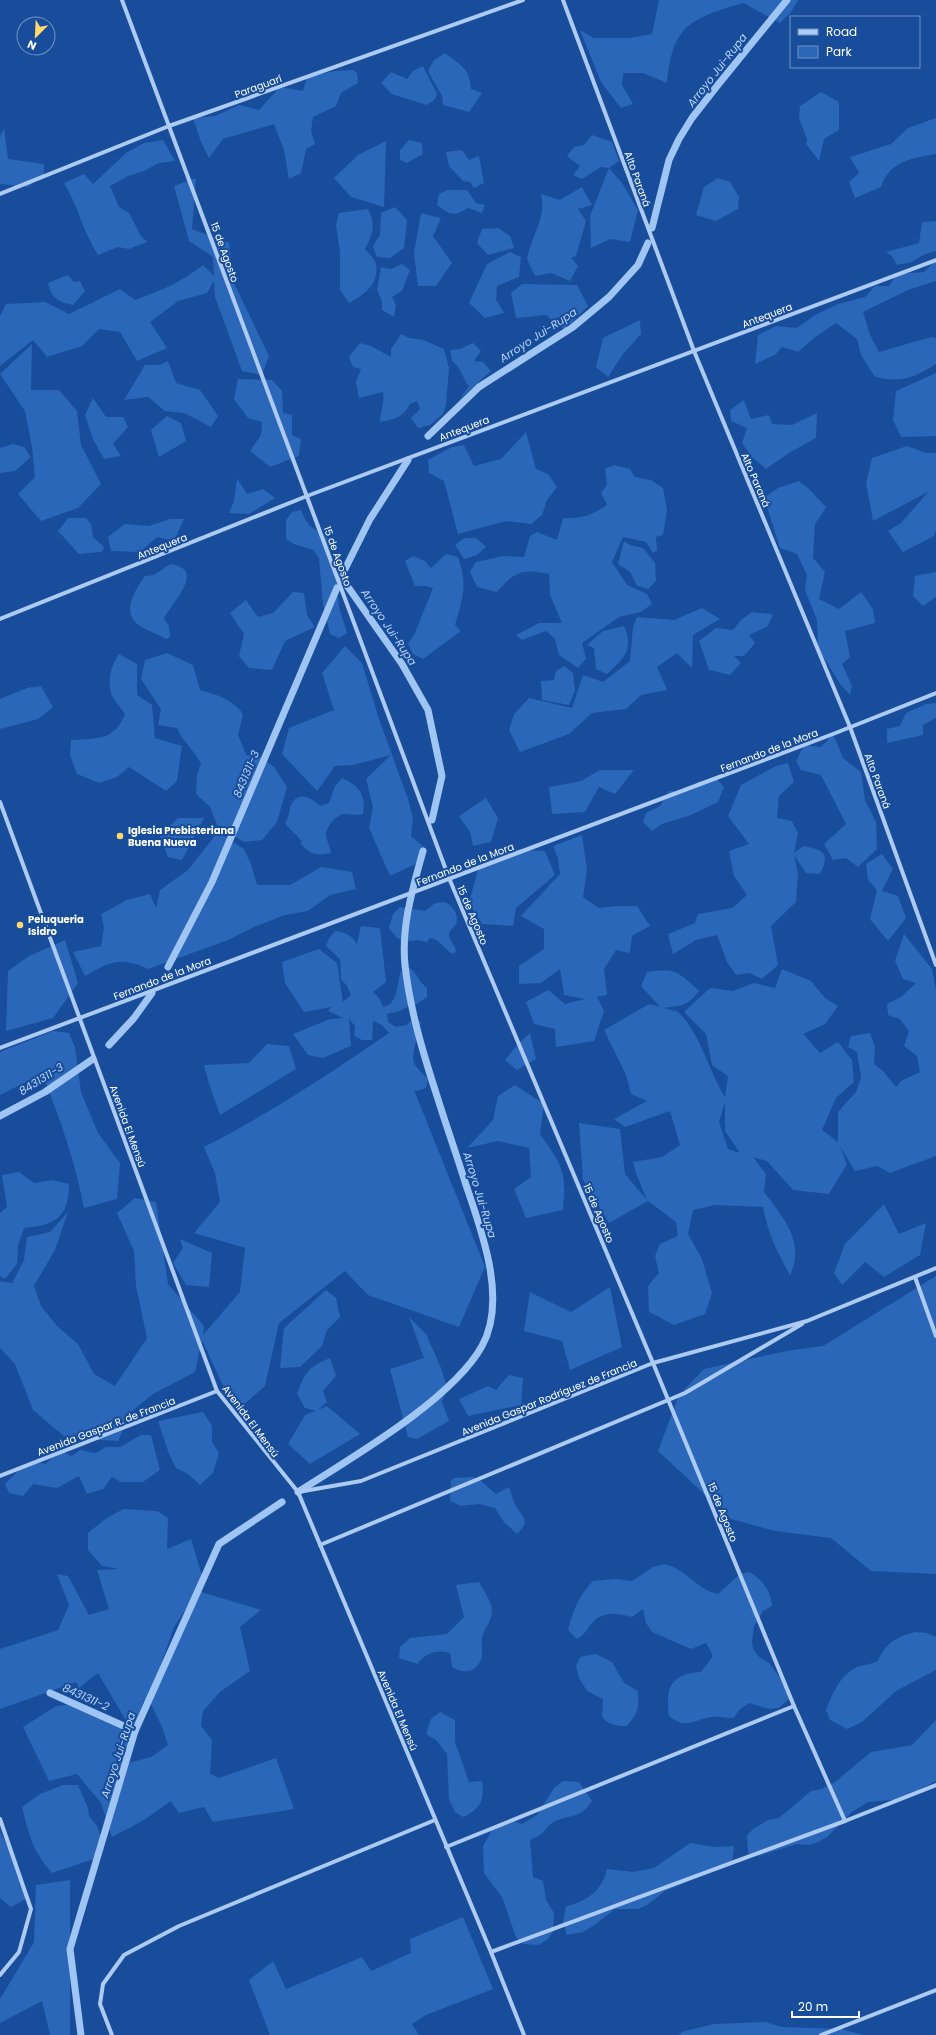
<svg xmlns="http://www.w3.org/2000/svg" width="936" height="2035" viewBox="0 0 936 2035" font-family="Poppins,sans-serif">
  <rect width="100%" height="100%" fill="#174d9b"/>
  <g fill="#2a67b8" fill-rule="evenodd">
    <path d="M659,0H798L791,12L780,23L743,3C690,19 673,24 667,83L643,73H623L622,85L633,104L621,108L601,82L580,30L594,38H630L652,34Z"/>
    <path d="M445,53C460,65 470,68 471,89L482,93L469,112L443,105L442,96L428,71L434,60Z"/>
    <polygon points="423,66 437,94 435,99 427,105 392,94 381,83 391,72 407,79 413,71"/>
    <polygon points="353,70 357,73 358,83 341,93 336,106 313,117 311,131 315,144 306,149 301,173 289,179 284,150 274,124 223,139 209,158 201,142 193,118 215,116 239,105 259,110 280,87 303,91 307,77 335,71"/>
    <polygon points="821,92 839,102 839,130 824,139 819,161 806,144 807,139 799,118 800,106"/>
    <path d="M936,118V154C913,158 889,161 881,187L855,198L849,182L859,173L850,157L891,144L908,128Z"/>
    <polygon points="4,128 8,159 44,164 44,174 28,187 0,184 0,136"/>
    <polygon points="592,135 612,142 619,161 609,168 622,183 638,210 630,242 610,239 591,248 590,216 609,168 601,167 582,179 573,175 580,166 567,156 574,147 584,145"/>
    <path d="M163,140L175,161L159,163L144,171L128,176L110,186L119,207L129,213L141,236L147,242L129,249L118,247L98,255C83,232 78,206 64,183L84,174L93,184L126,153L144,143Z"/>
    <polygon points="409,140 422,143 423,154 407,163 400,160 400,150"/>
    <polygon points="386,141 384,207 351,197 334,178 358,155"/>
    <polygon points="462,150 469,160 479,156 484,183 474,188 470,182 463,181 449,166 446,152"/>
    <path d="M196,178L192,229L229,243L234,283L269,356L262,375L242,371L215,297L214,281L207,293L178,301L150,322L167,348L137,361L120,332L99,329L82,346L47,357L33,340L0,366V316L6,304L45,302L69,314L120,289L135,300C162,290 180,283 203,265L214,276L213,257L189,241L174,186Z"/>
    <polygon points="718,178 730,182 739,197 738,209 716,221 696,215 704,187"/>
    <path d="M582,187L592,205L578,209L586,221L576,256L571,258L578,266L570,281L551,273L535,276L527,259C531,236 547,218 541,194L560,200Z"/>
    <path d="M448,190H467L476,203L485,205L482,213L468,208C453,217 450,215 437,205L439,194Z"/>
    <polygon points="395,207 407,220 404,248 390,258 377,257 373,246 380,235 381,213"/>
    <path d="M368,209C376,225 373,234 365,249C368,253 375,259 376,264C379,285 365,294 349,303L340,290V252L336,225L339,213Z"/>
    <polygon points="421,213 441,218 433,236 452,263 436,286 418,286 414,253"/>
    <polygon points="936,221 936,251 923,255 912,262 897,265 892,256 886,252 919,243 922,222"/>
    <polygon points="498,228 510,236 514,248 488,255 477,243 482,229"/>
    <polygon points="510,252 521,257 519,277 497,286 496,300 504,313 485,318 469,303 487,264"/>
    <path d="M936,260V281L908,290L863,312L870,335L879,352L931,337L936,338V364C914,378 901,383 875,377L861,355L857,339L836,323L814,338L798,352L782,347L775,355L755,364L758,335L776,326L797,328L815,315L838,304L865,297L875,286H889L897,274L924,272Z"/>
    <polygon points="402,264 410,270 402,291 392,297 396,305 394,317 382,310 382,301 377,290 381,267 391,269"/>
    <path d="M68,275L74,282L80,281L85,291L73,305C59,302 51,298 48,283Z"/>
    <polygon points="522,284 577,285 588,306 565,330 546,315 516,318 511,293"/>
    <polygon points="640,320 641,334 623,354 608,377 596,367 603,338"/>
    <path d="M401,334L409,338L423,340L444,349L449,368L446,404L443,414L430,425L418,428L411,418L420,409L417,401L410,404C403,418 394,419 380,422C380,412 385,403 383,392L359,398L356,382L361,369L353,367L349,357L360,343L371,346L391,357V349Z"/>
    <path d="M473,343L481,351L474,361L483,362L491,371L459,400L469,386C462,378 461,367 452,361L450,350L460,349Z"/>
    <polygon points="32,344 31,390 59,390 77,411 81,445 101,484 78,508 41,521 18,494 35,477 32,447 25,411 0,374"/>
    <polygon points="168,361 176,383 200,390 218,416 211,427 184,413 165,411 148,397 124,400 145,365 160,365"/>
    <polygon points="936,373 936,436 901,437 893,420 896,391"/>
    <polygon points="238,379 272,380 282,391 283,413 292,415 292,435 301,439 299,456 270,467 250,451 261,435 262,422 248,418 234,399"/>
    <polygon points="93,398 106,417 123,417 128,427 113,444 121,456 104,459 93,439 85,415"/>
    <polygon points="744,400 751,419 769,415 772,424 792,425 817,413 816,438 789,453 766,469 752,457 742,443 747,428 731,421 730,410"/>
    <polygon points="167,416 181,423 186,441 159,457 151,430"/>
    <polygon points="526,432 536,469 548,474 557,487 547,500 542,515 531,524 506,521 458,534 444,481 429,473 428,460 452,447 464,445 474,466 501,459"/>
    <polygon points="13,444 24,447 31,457 15,471 0,473 0,448"/>
    <polygon points="907,446 926,453 936,453 936,531 934,536 903,552 888,531 901,523 928,492 873,521 866,483 872,458"/>
    <path d="M614,465L630,469L635,477L651,480L663,488L667,510L663,535L656,537L657,550L653,553L646,542L623,537L612,562L627,585L647,594L652,604L641,612L619,617L582,643L586,659L578,668L559,655L555,639L546,631L522,640L516,635L539,623H562L550,595L549,574C522,568 514,572 497,592L477,587L470,572L476,562L503,556L524,557L530,536L537,532L557,540L563,518C581,519 592,515 607,505L601,493L607,485L605,469Z"/>
    <polygon points="237,478 247,494 263,489 275,498 249,514 229,513 234,501"/>
    <polygon points="799,481 808,488 826,507 815,524 813,558 825,572 819,599 839,609 861,592 873,609 875,623 845,631 850,657 842,664 852,686 850,695 840,684 818,648 817,620 805,590 807,575 797,554 780,548 764,498 778,488"/>
    <polygon points="301,510 305,519 310,526 325,536 331,544 330,561 343,580 337,588 339,607 347,633 339,638 330,634 323,605 319,558 313,550 294,544 286,539 286,520 292,512"/>
    <polygon points="68,518 86,518 91,524 93,537 104,547 102,552 79,554 58,531"/>
    <polygon points="170,519 184,519 174,541 157,537 140,552 111,551 108,537 125,524 149,526"/>
    <polygon points="464,538 476,538 486,547 477,555 464,559 455,545"/>
    <polygon points="624,541 630,545 643,548 655,563 656,581 648,589 637,586 630,572 618,564"/>
    <path d="M446,554L458,557C468,586 463,597 455,625L461,631L423,659L413,654L408,644L415,633L433,588L426,586H415L405,561L413,556L425,561L431,568Z"/>
    <path d="M170,564C208,569 171,603 164,619L169,626L170,637L166,639C157,634 148,631 140,626C120,613 135,590 145,576L154,575Z"/>
    <polygon points="936,572 936,597 923,606 913,596 915,576"/>
    <polygon points="293,592 304,593 307,615 315,627 285,641 272,670 249,668 239,656 244,634 230,613 246,600 258,617 273,613"/>
    <polygon points="702,608 720,619 693,635 692,668 677,653 657,667 667,690 641,695 626,709 592,713 569,734 520,752 509,730 514,714 529,698 572,708 583,675 603,682 630,661 633,627 637,617 674,620"/>
    <polygon points="752,612 773,614 768,626 749,635 755,643 744,656 734,656 741,663 730,675 709,670 699,641 716,628 733,630 741,620"/>
    <path d="M624,626C634,650 625,657 607,674L596,669L594,648L587,645L603,631Z"/>
    <polygon points="345,646 362,663 378,716 408,799 413,818 411,836 425,848 424,860 390,876 369,828 373,807 366,779 391,755 353,765 335,766 317,791 282,754 289,728 334,710 322,673"/>
    <path d="M167,653L193,665L200,690C217,695 233,699 243,714L238,735L247,756L256,754L274,767L287,787L277,822L262,840L244,842L217,825L210,807L196,794L197,774L201,764C195,751 183,742 177,728L158,725L161,709L141,679L145,660Z"/>
    <path d="M119,654L137,664V695L152,705L155,738L182,746L177,781L166,791L129,767L117,777L99,783L77,774L70,755L71,740C98,738 114,741 125,714C121,707 113,700 111,693C107,679 112,664 119,654Z"/>
    <polygon points="564,666 573,673 575,691 569,705 542,700 541,681 554,680 556,671"/>
    <polygon points="41,686 53,707 38,719 0,729 0,699 27,688"/>
    <polygon points="936,703 936,718 923,725 923,735 887,743 887,729 900,726 906,713 926,704"/>
    <polygon points="833,734 843,758 861,772 865,800 876,822 877,849 858,867 846,858 833,860 824,844 846,824 821,775 801,770 796,761 804,745 821,747"/>
    <path d="M788,763L794,782L779,796L777,818L792,821L798,833L794,853L803,846C823,850 831,852 820,874L806,873L794,855L798,873L796,902L771,926L778,965L762,979L749,973L736,975L727,962L717,935L696,940L673,954L668,934L695,923L698,914L732,908L747,895L734,876L729,851L749,844L728,816L741,785L776,766Z"/>
    <polygon points="600,770 634,770 615,794 599,787 585,812 552,814 549,787 581,781"/>
    <path d="M342,778C358,785 367,795 363,814C353,816 352,814 344,814C336,815 327,826 326,834C326,839 330,847 331,853C317,856 310,855 300,843L302,842C297,834 290,831 285,823C290,815 289,810 291,805C298,790 312,798 320,806L329,803L335,786Z"/>
    <polygon points="716,778 724,787 718,802 691,815 662,824 652,831 643,822 646,813 660,806 669,791 690,791 697,782"/>
    <polygon points="486,798 498,818 491,842 473,846 470,832 459,816"/>
    <polygon points="178,818 204,818 182,860 168,857 160,836"/>
    <path d="M218,832L244,849L251,864L257,885H290L321,867L352,872L356,889L330,895L308,911L285,915L254,927L228,940L148,969C120,956 110,962 85,976L73,952L101,946L104,928L101,914L127,900L150,894L156,908L160,890L188,870Z"/>
    <polygon points="582,835 587,870 583,897 599,908 617,906 637,906 650,926 632,936 630,953 616,950 604,969 607,995 597,997 604,1011 594,1041 556,1047 555,1029 534,1024 526,1002 548,990 565,1004 585,999 564,995 560,969 541,983 519,984 519,966 544,949 544,929 521,916 560,874 558,858 553,846"/>
    <polygon points="509,849 545,851 555,875 516,908 513,926 482,924 469,903 479,866"/>
    <polygon points="882,854 893,869 882,891 898,896 906,918 888,941 870,919 877,890 868,880 866,864"/>
    <path d="M445,902C453,906 461,917 455,926C453,928 450,930 449,933C448,939 455,945 456,951L453,954C443,949 441,939 430,938L427,942L418,940L404,942L396,937L389,928L393,914L400,907L425,911L435,903Z"/>
    <path d="M361,926L380,928L386,982L373,992L380,999L383,1007C399,1004 396,984 401,971L410,968C418,975 419,982 427,988V997L412,1007L409,1006L400,1011L387,1014L388,1022L396,1027L407,1025L413,1018L421,1022C420,1035 409,1053 415,1065C418,1070 424,1074 428,1079L426,1088L416,1091L414,1090L485,1267L459,1327L368,1295L345,1271L279,1323L265,1386L235,1412L202,1340L195,1372L153,1394L131,1412L118,1441L66,1438L33,1410L15,1364L0,1348V1281L12,1283L24,1260L27,1237L50,1232L68,1212L55,1250L34,1286L41,1306L57,1326L78,1344L94,1374L115,1386L147,1338L136,1286L134,1251L117,1213L135,1198L156,1202L168,1284L204,1326L203,1335L240,1292L245,1248L194,1233L220,1202L215,1173L204,1147C269,1114 329,1074 389,1033L382,1025L373,1021L372,1040H362L354,1036L355,1026L349,1019L351,1046L323,1058L308,1055L293,1034L330,1019L343,1018L328,1011L331,1007L304,1012L285,983L282,962L319,949L337,963L343,1002L351,995L347,986L341,979L340,959L326,946L329,938L335,931C346,932 351,935 357,944Z"/>
    <path d="M904,934L932,969L936,990V1156L890,1173L877,1166L855,1171L840,1146L847,1164L829,1194L793,1190L767,1161L753,1157L766,1174L764,1192C783,1217 806,1243 790,1275C777,1252 768,1234 763,1207L715,1205L693,1210L688,1234L702,1259L712,1293L705,1314L674,1325L649,1312L648,1286L659,1273L655,1256L660,1244L678,1236L676,1222L648,1201L609,1223L583,1180L579,1123L620,1129L625,1174L647,1200L636,1173L633,1162L662,1157L680,1145L670,1111L625,1127L614,1119L647,1101L631,1094L626,1075L604,1030L649,1004L660,1007L641,986L647,972C677,968 678,972 699,991C686,1008 681,1005 663,1008C667,1009 674,1010 678,1012C700,1032 709,1072 725,1097L728,1076L712,1065L706,1034L684,1012L710,988L733,991L754,983L775,988L782,969L811,981L825,998L838,1006L825,1024L803,1034L820,1053L838,1042L852,1060L854,1082L836,1098L822,1130L838,1142V1112L856,1092L861,1078L857,1052L848,1047L851,1036L870,1033L875,1047L874,1064L884,1072L896,1087L901,1081L920,1072L917,1056L904,1046L909,1031L900,1019L888,1015L887,1004L901,997L916,983L903,979L895,961ZM725,1102V1131L740,1153L728,1149L719,1122Z"/>
    <polygon points="65,940 78,983 53,1018 6,1031 8,971 29,956"/>
    <path d="M53,1031L69,1033L75,1047L81,1092L98,1133L120,1163L117,1199L84,1208C75,1161 60,1118 42,1074L0,1095V1052Z"/>
    <polygon points="530,1033 536,1059 517,1070 505,1060 519,1043"/>
    <polygon points="267,1044 289,1046 296,1069 220,1115 209,1084 204,1065 249,1063"/>
    <path d="M515,1085L544,1104L540,1134C562,1165 567,1171 563,1210L526,1218L514,1189L531,1177L529,1148L498,1141L467,1148L493,1120L498,1096Z"/>
    <path d="M19,1172L34,1183L52,1180L69,1184C69,1218 55,1225 24,1228L18,1245L17,1264L5,1279L0,1276V1213L7,1207L2,1175Z"/>
    <polygon points="884,1204 899,1234 926,1223 920,1255 884,1277 865,1262 842,1285 834,1273 845,1244"/>
    <polygon points="180,1239 212,1253 209,1287 186,1285 173,1263 183,1248"/>
    <polygon points="936,1276 936,1574 871,1571 831,1538 775,1531 731,1519 658,1451 679,1395 704,1369 786,1351 823,1346"/>
    <polygon points="610,1287 622,1347 570,1370 562,1341 524,1331 530,1292 571,1312"/>
    <polygon points="326,1290 336,1298 340,1317 327,1330 322,1346 300,1367 280,1368 284,1328"/>
    <polygon points="409,1317 426,1334 441,1368 447,1387 442,1402 449,1421 417,1439 408,1437 390,1369 424,1358"/>
    <path d="M330,1358L336,1376L323,1391L327,1402L318,1410L327,1406L360,1434L310,1464L288,1444L305,1415L316,1411L305,1408L297,1394C305,1372 308,1367 330,1358Z"/>
    <polygon points="509,1375 523,1378 521,1405 468,1416 459,1399 488,1386 496,1390"/>
    <polygon points="203,1412 212,1426 212,1442 219,1453 213,1473 200,1485 188,1474 176,1468 169,1454 158,1421"/>
    <polygon points="141,1435 151,1435 160,1470 143,1482 121,1482 112,1477 103,1489 87,1494 79,1476 57,1488 33,1484 23,1496 9,1493 5,1484 18,1471 29,1465 33,1461 45,1464 60,1451 72,1456 80,1450 95,1453 106,1447 120,1447"/>
    <path d="M473,1477L481,1481L496,1494L509,1487C511,1492 512,1497 514,1502C520,1517 533,1519 517,1534L504,1522L495,1508L479,1504L461,1506L450,1501L451,1481L454,1478Z"/>
    <path d="M123,1509L157,1511L168,1518L167,1549L191,1539L203,1579L198,1591L261,1610L240,1627L250,1671L220,1692L203,1711L201,1726L212,1740L210,1774L219,1778L276,1758L294,1809L213,1822L204,1807L179,1813L171,1801L144,1820L112,1837L101,1803L77,1774L49,1781L23,1727L56,1706L76,1704L131,1729L98,1673L79,1688L76,1682L0,1709V1649L58,1630L69,1605L57,1574L68,1576L89,1615L109,1609L97,1570L119,1569L102,1566L88,1550V1533L104,1520ZM196,1594L165,1664L159,1670L174,1627ZM144,1701L150,1702L162,1727L168,1745L151,1757L121,1765L132,1730Z"/>
    <path d="M664,1564C685,1568 697,1590 718,1594L740,1574L750,1572C764,1582 770,1589 772,1606L763,1611L754,1626L752,1641L753,1649L760,1658L769,1663L789,1690V1699L779,1708L769,1709L749,1703L739,1710L734,1718C726,1718 718,1716 711,1717C693,1720 687,1730 669,1716C665,1688 671,1673 701,1672L713,1656L706,1643L691,1649L652,1632L646,1623L643,1609L632,1617C619,1614 605,1611 594,1621C587,1628 587,1633 577,1639L568,1630C574,1609 578,1597 593,1581L615,1579L632,1581L653,1567Z"/>
    <path d="M479,1582C483,1590 492,1602 492,1610C492,1621 485,1627 482,1637C481,1642 483,1649 482,1655C479,1672 464,1675 452,1667L450,1653C436,1649 426,1653 417,1664L399,1658L400,1647L410,1638L447,1634L464,1617L456,1585Z"/>
    <path d="M916,1632L927,1633L936,1637V1670L896,1691L862,1722L847,1729L830,1720L826,1710C832,1694 840,1675 857,1667C863,1665 872,1664 878,1661C884,1644 899,1635 916,1632Z"/>
    <path d="M596,1654L612,1662L624,1683L638,1691C639,1708 639,1712 627,1726C616,1726 609,1725 602,1717L603,1699L587,1691L579,1678L576,1666L580,1657Z"/>
    <path d="M440,1712L455,1720V1742L469,1782L482,1781C485,1799 481,1809 463,1817L455,1812L449,1799L447,1754L436,1740L426,1734L431,1719Z"/>
    <polygon points="936,1720 936,1781 911,1794 893,1800 868,1802 852,1812 827,1837 818,1842 809,1845 797,1844 758,1856 748,1853 747,1836 753,1829 768,1820 779,1818 811,1791 821,1789 835,1782 871,1752 912,1745"/>
    <path d="M563,1781L579,1782L592,1801C579,1821 569,1813 552,1823C548,1825 547,1830 543,1832C540,1836 534,1838 530,1840L533,1877L543,1881L546,1900L554,1913L553,1932L547,1940L538,1945L524,1944L516,1937L502,1897L484,1873L483,1846L492,1830L513,1821L522,1824L537,1815L554,1788Z"/>
    <path d="M63,1785H78L88,1808L89,1816L97,1826L103,1843L100,1857L52,1873C32,1850 29,1835 22,1807L40,1794Z"/>
    <polygon points="0,1832 15,1860 28,1898 11,1907 0,1898"/>
    <path d="M690,1843L714,1847L734,1846L732,1863L665,1891L647,1905L638,1909H615L593,1926L583,1932L567,1935L563,1922L566,1906C586,1902 602,1891 607,1869L633,1872L654,1868Z"/>
    <polygon points="70,1880 70,2035 50,2035 42,2001 0,2023 0,1998 2,1996 34,1942 36,1885"/>
    <polygon points="463,1917 493,1989 426,2015 412,2024 419,2035 270,2035 249,1980 273,1961 286,1989 362,1957 371,1971 411,1953 410,1939"/>
    <polygon points="765,2022 782,2027 841,2029 864,2035 679,2035 682,2032 714,2024"/>
  </g>
  <g fill="none" stroke-linecap="round" stroke-linejoin="round">
    <g stroke="#9fc5f4" stroke-width="7">
      <polyline points="652,228 669,160 679,139 692,118 717,86 787,0"/>
      <polyline points="428,436 479,387 573,327 609,297 638,265 648,243"/>
      <polyline points="408,460 370,519 341,577 402,664 428,710 442,776 432,820"/>
      <polyline points="168,967 212,882 337,588"/>
      <polyline points="109,1045 134,1018 152,993"/>
      <polyline points="0,1116 45,1092 93,1059"/>
      <path d="M298,1492C351,1458 452,1400 482,1346C508,1299 481,1229 465,1182C456,1153 446,1125 437,1096C423,1053 410,1010 405,965C401,926 413,888 423,851"/>
      <polyline points="50,1693 135,1731"/>
      <polyline points="81,2035 70,1949 135,1731 219,1544 282,1502"/>
    </g>
    <g stroke="#adcaf2" stroke-width="4">
      <polyline points="122,0 449,878 653,1363 794,1706 845,1821"/>
      <polyline points="563,0 694,351 850,727 936,965"/>
      <polyline points="0,194 169,126 523,0"/>
      <polyline points="0,619 307,496 936,260"/>
      <polyline points="0,802 217,1391 298,1492 491,1952 524,2035"/>
      <polyline points="0,1048 833,734 936,693"/>
      <polyline points="915,1277 936,1336"/>
      <polyline points="0,1476 217,1391"/>
      <polyline points="298,1492 361,1481 653,1363 807,1321 936,1268"/>
      <polyline points="320,1545 685,1393 802,1324"/>
      <polyline points="0,1819 31,1909 19,1952 0,1975"/>
      <polyline points="446,1847 794,1706"/>
      <polyline points="491,1952 845,1821 936,1785"/>
      <polyline points="112,2035 100,2004 103,1984 124,1955 179,1926 435,1820"/>
      <polyline points="821,2035 936,1990"/>
    </g>
  </g>
  <g fill="#ffd96e" stroke="#174d9b" stroke-width="1.5">
    <circle cx="120" cy="836" r="4"/>
    <circle cx="20" cy="925" r="4"/>
  </g>
  <g text-anchor="middle" stroke-width="4" stroke-linejoin="round" paint-order="stroke">
    <g font-size="10" fill="#fff" stroke="#174d9b">
      <text transform="translate(258 86) rotate(-20)" y="4">Paraguarí</text>
      <text transform="translate(638 179) rotate(70)" y="4">Alto Paraná</text>
      <text transform="translate(225 252) rotate(70)" y="4">15 de Agosto</text>
      <text transform="translate(767 315) rotate(-21)" y="4">Antequera</text>
      <text transform="translate(464 428) rotate(-21)" y="4">Antequera</text>
      <text transform="translate(756 480) rotate(67)" y="4">Alto Paraná</text>
      <text transform="translate(162 546) rotate(-22)" y="4">Antequera</text>
      <text transform="translate(338 556) rotate(70)" y="4">15 de Agosto</text>
      <text transform="translate(769 750) rotate(-21)" y="4">Fernando de la Mora</text>
      <text transform="translate(878 781) rotate(70)" y="4">Alto Paraná</text>
      <text transform="translate(465 864) rotate(-21)" y="4">Fernando de la Mora</text>
      <text transform="translate(473 915) rotate(67)" y="4">15 de Agosto</text>
      <text transform="translate(162 978) rotate(-21)" y="4">Fernando de la Mora</text>
      <text transform="translate(128 1126) rotate(70)" y="4">Avenida El Mensú</text>
      <text transform="translate(599 1213) rotate(67)" y="4">15 de Agosto</text>
      <text transform="translate(549 1397) rotate(-22)" y="4">Avenida Gaspar Rodríguez de Francia</text>
      <text transform="translate(251 1421) rotate(53)" y="4">Avenida El Mensú</text>
      <text transform="translate(106 1426) rotate(-21)" y="4">Avenida Gaspar R. de Francia</text>
      <text transform="translate(723 1512) rotate(68)" y="4">15 de Agosto</text>
      <text transform="translate(398 1710) rotate(67)" y="4">Avenida El Mensú</text>
    </g>
    <g font-size="10" font-weight="bold" fill="#fff" stroke="#174d9b" text-anchor="start">
      <text x="128" y="834">Iglesia Prebisteriana<tspan x="128" dy="12">Buena Nueva</tspan></text>
      <text x="28" y="923">Peluqueria<tspan x="28" dy="12">Isidro</tspan></text>
    </g>
    <g font-size="11" font-style="italic" fill="#b9d5f8" stroke="#174d9b">
      <text transform="translate(717 70) rotate(-52)" y="4">Arroyo Jui-Rupa</text>
      <text transform="translate(538 335) rotate(-33)" y="4">Arroyo Jui-Rupa</text>
      <text transform="translate(389 627) rotate(56)" y="4">Arroyo Jui-Rupa</text>
      <text transform="translate(246 774) rotate(-67)" y="4">8431311-3</text>
      <text transform="translate(41 1079) rotate(-32)" y="4">8431311-3</text>
      <text transform="translate(480 1195) rotate(73)" y="4">Arroyo Jui-Rupa</text>
      <text transform="translate(86 1697) rotate(24)" y="4">8431311-2</text>
      <text transform="translate(118 1755) rotate(-72)" y="4">Arroyo Jui-Rupa</text>
    </g>
  </g>
  <rect x="790" y="16" width="130" height="52" fill="#174d9b" stroke="#7494c3"/>
  <rect x="798" y="29" width="20" height="6" fill="#adcaf2" stroke="#7494c3"/>
  <text x="826" y="36" font-size="12" fill="#ffffff">Road</text>
  <rect x="798" y="46" width="20" height="12" fill="#2a67b8" stroke="#7494c3"/>
  <text x="826" y="56" font-size="12" fill="#ffffff">Park</text>
  <g transform="translate(36 36) rotate(204)"><circle r="19" fill="#174d9b" stroke="#7494c3"/>
  <path d="M0-3L7 15L0 10L-7 15Z" fill="#ffd96e"/>
  <text y="-6" font-size="11" font-weight="bold" text-anchor="middle" fill="#ffffff">N</text>
  </g>
  <path d="M792 2011v6h67v-6" fill="none" stroke="#ffffff" stroke-width="2"/>
  <text x="798" y="2011" font-size="12" fill="#ffffff" stroke="#174d9b" stroke-width="3" paint-order="stroke">20 m</text>
</svg>
